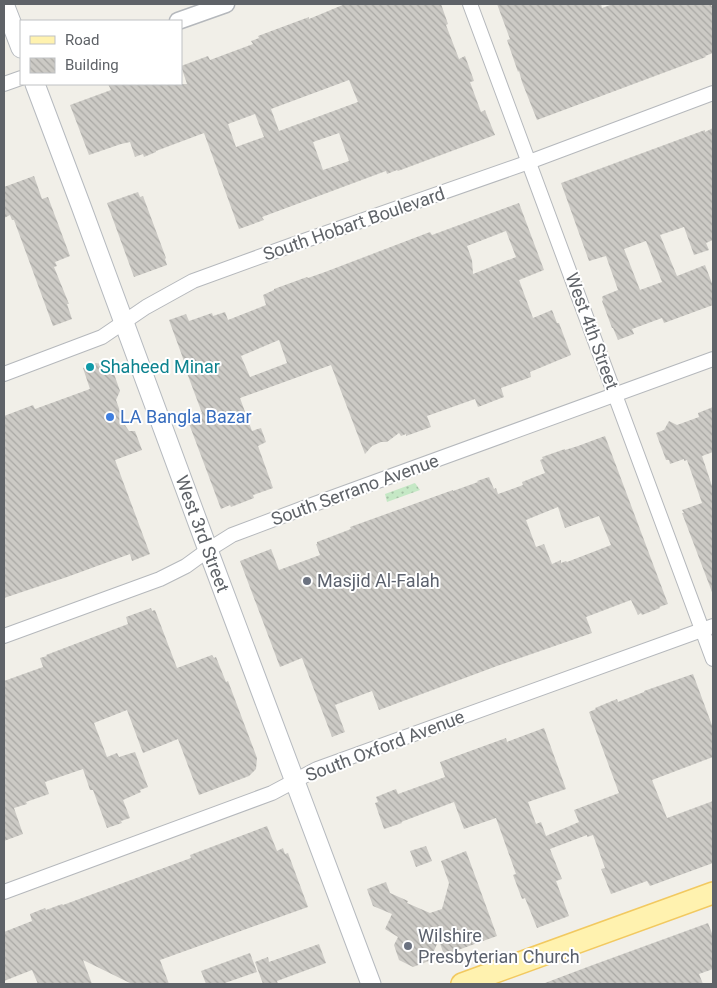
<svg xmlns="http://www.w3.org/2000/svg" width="717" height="988" viewBox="0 0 717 988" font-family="Roboto,sans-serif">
  <defs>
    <pattern id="grass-dots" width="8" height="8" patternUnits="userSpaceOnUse" patternTransform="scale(1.25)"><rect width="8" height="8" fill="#c5e8c5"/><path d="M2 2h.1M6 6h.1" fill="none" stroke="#a3c0a4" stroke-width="1.8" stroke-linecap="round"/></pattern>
    <pattern id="building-back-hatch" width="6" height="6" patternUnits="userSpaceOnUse" patternTransform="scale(1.25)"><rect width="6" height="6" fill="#cccac5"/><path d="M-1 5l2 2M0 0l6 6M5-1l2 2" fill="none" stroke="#a9a8a4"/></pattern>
  </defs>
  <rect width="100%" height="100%" fill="#f1efe8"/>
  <polygon fill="url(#grass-dots)" points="415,483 420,490 387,502 385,494"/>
  <g fill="url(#building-back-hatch)" fill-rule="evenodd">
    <path d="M345,4H441L448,24L446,25L459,59L465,56L473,78L474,81L470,82L481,112L485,110L486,113L495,135L398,171L397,170L387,174L386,171L262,217L264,220L239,229L204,133L156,151V152L144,157L143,154L135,157L130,142L121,144L89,155L70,105L111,90L108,84H187L181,66L208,56L210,60L253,44L251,41L259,38L258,36L309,17V19ZM349,80L358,102L279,131L271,109ZM255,114L264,137L236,147L228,124ZM339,133L349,161L323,170L313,142Z"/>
    <polygon points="497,4 601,4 602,8 613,4 711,4 713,10 713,53 705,56 706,57 537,120 522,82 519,71 518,72 507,40 510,39"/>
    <path d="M713,128V240L706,243L709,250L694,255L684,227L660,235L677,276L705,265L713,286V305L664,323L662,318L632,329L634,334L618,340L613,328H612L602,301L603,300L602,297L603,296L618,290L606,256L589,261L561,183L705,130V132ZM646,241L662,282L640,290L624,249Z"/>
    <polygon points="34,176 42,199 48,197 70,256 55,262 57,266 54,267 69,304 67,304 72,319 53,326 14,220 12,220 10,215 4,218 4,187"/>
    <polygon points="138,192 140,197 143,196 166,258 165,259 167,265 134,277 107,203"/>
    <path d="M519,203L544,270L519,280L533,318L552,310L557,323H559L571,355L530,372L531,377L501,388L504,397L478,407L475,399L427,416L431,427L406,436V434L401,436L399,433L387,442H381L372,446L365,454L331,365L240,398L252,431L261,428L266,442L258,446L273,488L253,495L254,498L231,507L230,505L221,509L188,421L191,420V417L202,413L187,373L188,372L169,320L186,314L189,321L212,313L213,316L225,312L228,320L266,305L263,295L274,290V289L307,277L308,278L325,272L430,232L432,235ZM506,231L516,257L473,274L472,260L467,246ZM279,340L287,363L250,377L241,356Z"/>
    <polygon points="96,363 107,365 113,371 120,391 116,400 125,425 129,431 135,431 142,450 115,460 150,554 132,561 130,554 67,577 4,598 4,416 33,405 35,409 90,389 83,368"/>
    <polygon points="713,407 713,452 702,456 713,489 713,592 712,592 682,513 684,513 682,510 702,503 687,460 684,461 684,459 670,464 669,460 666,460 656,433 664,430 669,421 677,425 699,417 698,413"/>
    <path d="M605,436L668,604L659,607L660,608L642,615L641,613L638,615L631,600L586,617L592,633L497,666L379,710L372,691L335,705L345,732L332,737L302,658L280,667L240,561L271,549L279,570L320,555L316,544H317V542L351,529L350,527L453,490V491L478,482L477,481L489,477L494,489L496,488L498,494L523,485L522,482L545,473L540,460L543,459L542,457L565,449V450L578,446ZM558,507L565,528L599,516L611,545L567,562L566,561L561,563V560L552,564L544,544L536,547L526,520Z"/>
    <polygon points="151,608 152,611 155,610 177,668 212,655 214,658 216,657 226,682 228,681 257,758 256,769 249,776 199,795 178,739 143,753 127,710 94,723 107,757 117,753 119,757 135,752 148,787 140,790 141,792 123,800 130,818 121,821 122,823 107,828 93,790 90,790 83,769 45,782 49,794 26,802 27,804 14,808 23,834 4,841 4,681 43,667 40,658 47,656 46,655 128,624 126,617"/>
    <polygon points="693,674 713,728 713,757 652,780 667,818 713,801 713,863 650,886 647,881 611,894 601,869 605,868 593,835 587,837 587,835 550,849 562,879 556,881 569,916 537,928 525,898 522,899 513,875 516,874 496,818 464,829 454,802 401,822 402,823 384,829 375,803 378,802 376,797 396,789 398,794 445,777 440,762 506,738 507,742 544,728 566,789 528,802 536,824 541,822 546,836 579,822 574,810 619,793 589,712 596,709 595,708 617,699 618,702 644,692 644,691"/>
    <polygon points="267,826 277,851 283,848 285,854 288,853 308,907 160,960 169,984 132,984 83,960 92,984 38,984 32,970 4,981 4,932 32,921 30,914 45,908 46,910 62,904 63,905 191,858 190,855"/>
    <polygon points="426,846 432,861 416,867 410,851"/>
    <polygon points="466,851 497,936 444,955 439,940 429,961 413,967 399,960 394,945 398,937 385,929 392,914 373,906 367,889 386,882 390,893 408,901 407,903 430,913 442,909 449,883 441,861"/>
    <polygon points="708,923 713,936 713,969 699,974 703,984 545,984 545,983 590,966"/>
    <polygon points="319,944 326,963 277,981 278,984 263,984 255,962 268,957 269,962"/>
    <polygon points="250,953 257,972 222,984 206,984 201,971"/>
  </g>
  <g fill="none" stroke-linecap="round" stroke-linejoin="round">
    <g stroke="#b5b8bc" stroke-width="16">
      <g id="minor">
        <polyline points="470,4 713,659"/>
        <polyline points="4,84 21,78"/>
        <polyline points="4,374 102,337 146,307 193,281 292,245 529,162 713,93"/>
        <polyline points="4,636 160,579 186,566 208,550 232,535 309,506 713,359"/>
        <polyline points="4,892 272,793 317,769 713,626"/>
      </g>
    </g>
    <g stroke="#b5b8bc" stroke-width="19">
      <polyline id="tertiary" points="178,21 226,4"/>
    </g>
    <g stroke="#b6babf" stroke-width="21">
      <g id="secondary">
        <polyline points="4,4 21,48"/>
        <path id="s1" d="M35,84L81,206L208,550L371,984"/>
      </g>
    </g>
    <g stroke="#f2c960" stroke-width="24">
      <polyline id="primary" points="462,984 713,893"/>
    </g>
    <use href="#minor" stroke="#fff" stroke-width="14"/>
    <use href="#tertiary" stroke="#fff" stroke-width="16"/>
    <use href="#secondary" stroke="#fff" stroke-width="19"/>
    <use href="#primary" stroke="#fff2af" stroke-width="21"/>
  </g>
  <circle fill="#0f9aa8" stroke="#fff" stroke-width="2" cx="90" cy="367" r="5"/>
  <circle fill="#3f7fe0" stroke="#fff" stroke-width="2" cx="110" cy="417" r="5"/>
  <g fill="#6b7280" stroke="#fff" stroke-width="2">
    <circle cx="307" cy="581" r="5"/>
    <circle cx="408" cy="946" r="5"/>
  </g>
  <g text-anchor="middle" stroke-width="4" stroke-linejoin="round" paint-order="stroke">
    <g font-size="18" fill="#5f6368" stroke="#fff">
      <text transform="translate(354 224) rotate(-19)" y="6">South Hobart Boulevard</text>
      <text transform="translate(592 331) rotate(70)" y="6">West 4th Street</text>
      <text transform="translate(355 490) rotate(-20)" y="6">South Serrano Avenue</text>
      <text dy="6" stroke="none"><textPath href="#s1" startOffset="480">West 3rd Street</textPath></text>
      <text transform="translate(385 746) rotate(-21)" y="6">South Oxford Avenue</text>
    </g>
    <g font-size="18" fill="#0d838f" stroke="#fff" text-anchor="start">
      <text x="100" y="373">Shaheed Minar</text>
    </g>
    <g font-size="18" fill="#366cbe" stroke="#fff" text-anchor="start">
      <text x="120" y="423">LA Bangla Bazar</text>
    </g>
    <g font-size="18" fill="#5b616d" stroke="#fff" text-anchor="start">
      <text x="317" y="587">Masjid Al-Falah</text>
      <text x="418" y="942">Wilshire<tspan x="418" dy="21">Presbyterian Church</tspan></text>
    </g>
  </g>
  <rect width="717" height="988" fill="none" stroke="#5f6368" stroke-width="10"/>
  <rect x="20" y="20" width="162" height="65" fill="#ffffff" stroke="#bfc1c3"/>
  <rect x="30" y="36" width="25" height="8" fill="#fff2af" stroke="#bfc1c3"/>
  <text x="65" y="45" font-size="15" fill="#5f6368">Road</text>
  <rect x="30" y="58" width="25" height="15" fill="url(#building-back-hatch)" stroke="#bfc1c3"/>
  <text x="65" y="70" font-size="15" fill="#5f6368">Building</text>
</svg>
